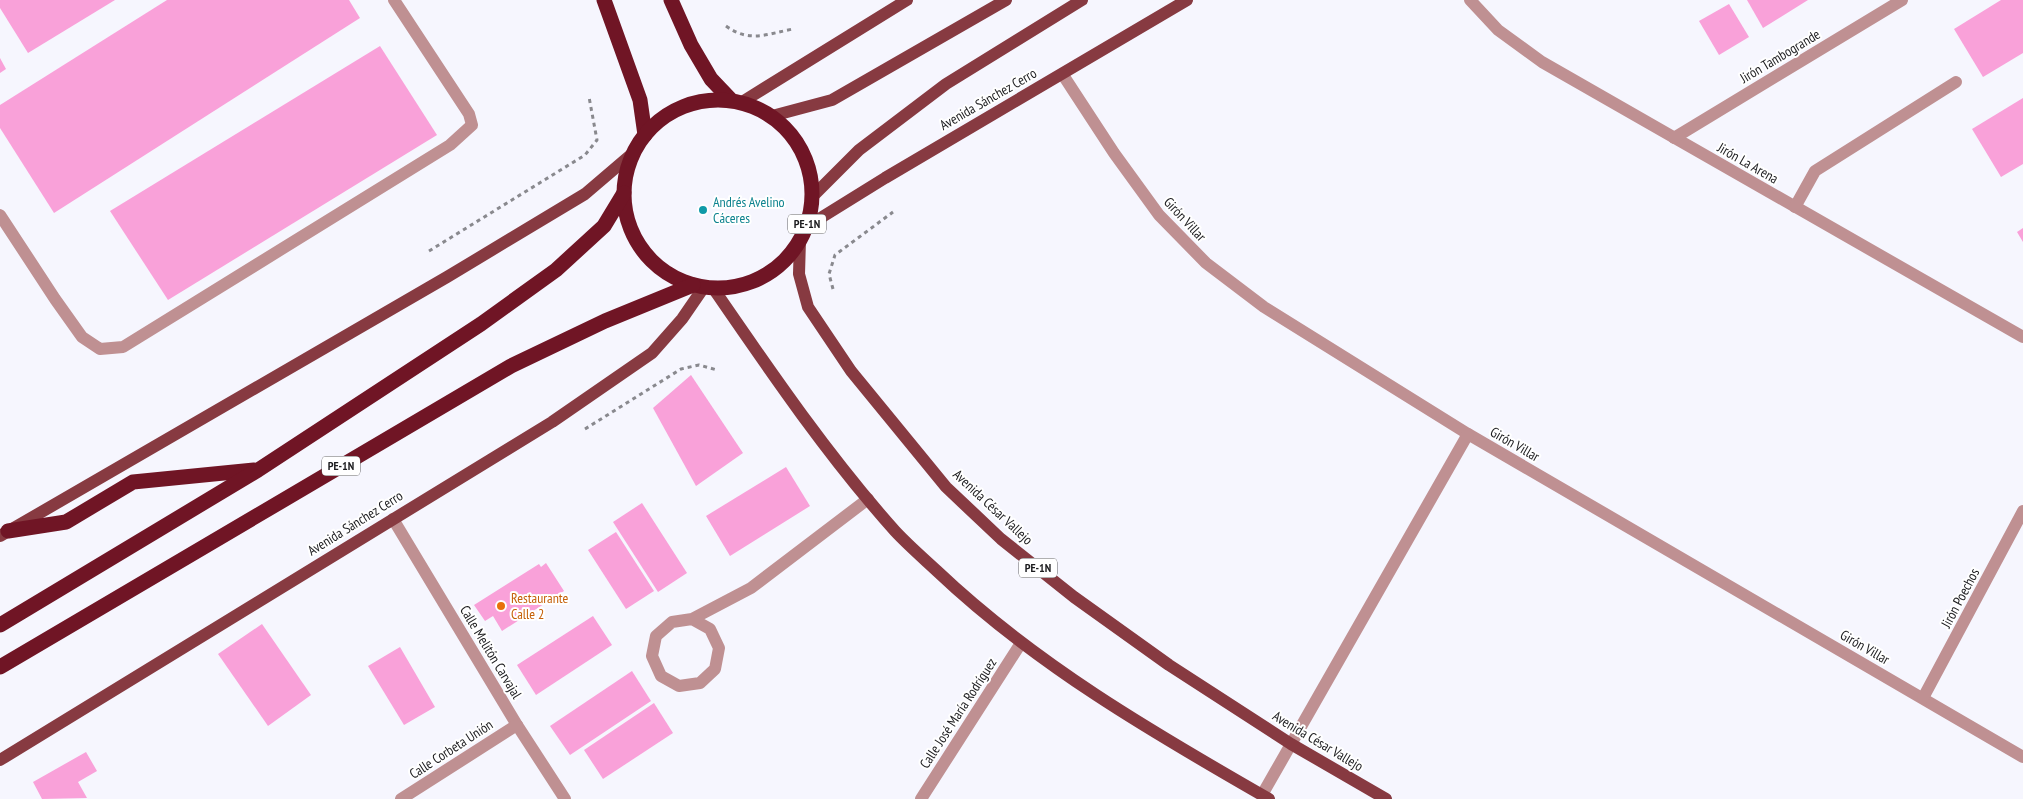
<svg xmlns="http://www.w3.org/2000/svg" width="2023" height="799" viewBox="0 0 2023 799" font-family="'PT Sans Narrow',sans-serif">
  <rect width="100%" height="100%" fill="#f6f6fe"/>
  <g fill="#f9a1d9">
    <polygon points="0,0 115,0 28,53 0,8"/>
    <polygon points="167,0 349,0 360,18 54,213 0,128 0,105"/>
    <polygon points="1747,0 1808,0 1763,28"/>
    <polygon points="2001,0 2023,0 2023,53 1983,77 1954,29"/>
    <polygon points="1729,4 1749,37 1719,55 1699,21"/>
    <polygon points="380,46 437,135 168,300 110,211"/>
    <polygon points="0,58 6,69 0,73"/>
    <polygon points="2023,98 2023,164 2001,177 1972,129"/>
    <polygon points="2023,228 2023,242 2017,232"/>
    <polygon points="691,375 743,453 696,486 653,408"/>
    <polygon points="786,467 810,506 730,556 706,516"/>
    <polygon points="642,503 687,573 658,592 613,522"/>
    <polygon points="616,532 654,591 626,609 588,550"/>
    <polygon points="546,563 564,591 502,631 493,616 485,621 474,605 539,564 541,567"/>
    <polygon points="593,616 612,645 536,695 517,665"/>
    <polygon points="262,624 311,695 268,726 218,654"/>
    <polygon points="400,647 435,707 404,725 368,666"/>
    <polygon points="632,671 651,701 570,755 550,726"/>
    <polygon points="654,703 673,733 603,779 584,750"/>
    <polygon points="86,752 97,771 78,782 87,798 42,799 33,782"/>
  </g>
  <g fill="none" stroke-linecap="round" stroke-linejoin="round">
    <g stroke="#89898e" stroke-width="3" stroke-dasharray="4 4" stroke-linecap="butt">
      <path d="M726,26C749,43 767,34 793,29"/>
      <polyline points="429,251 585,155 597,140 589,97"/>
      <polyline points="833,289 829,274 835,255 893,212"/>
      <polyline points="585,429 681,369 699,365 717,370"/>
    </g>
    <g stroke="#bf9092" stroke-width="12">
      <polyline points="1470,0 1498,30 1542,62 2023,337"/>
      <polyline points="1063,75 1114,153 1159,215 1206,263 1264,307 1468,434 2023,757"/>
      <polyline points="1674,138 1902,0"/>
      <polyline points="1795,207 1815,171 1956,82"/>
      <polyline points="0,215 55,299 82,337 100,349 123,347 450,145 472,125 469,114 394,0"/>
      <polyline points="393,519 517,725 565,799"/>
      <polyline points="692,619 710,629 719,648 715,669 700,683 679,686 661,676 652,656 656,636 672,622 692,619 751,588 868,499"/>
      <polyline points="1923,698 2023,511"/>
      <polyline points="1262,795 1468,434"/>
      <polyline points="401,799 517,725"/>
      <polyline points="921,799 1021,643"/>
    </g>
    <g stroke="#873a41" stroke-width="12">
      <polyline points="742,102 907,0"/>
      <polyline points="772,116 832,100 1006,0"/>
      <polyline points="812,197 859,150 946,84 1082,0"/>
      <polyline points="806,227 885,178 1187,0"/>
      <polyline points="800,240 799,274 808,307 851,371 946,487 1001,539 1074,597 1169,665 1291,744 1386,799"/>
      <path d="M713,288C770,371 828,456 895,531C908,545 923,558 937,571C1035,664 1152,732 1269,799"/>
      <polyline points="0,536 447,277 585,194 633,153"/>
      <polyline points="0,760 552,422 652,353 682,319 704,287"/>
    </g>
    <g stroke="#701525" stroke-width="15">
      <polyline points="604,0 640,100 645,135"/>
      <polyline points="671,0 691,45 711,79 731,100"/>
      <circle cx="718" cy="194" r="94"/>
      <polyline points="8,531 66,522 133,482 254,470"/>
      <polyline points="0,625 258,470 481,324 556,270 604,226 624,193"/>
      <polyline points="0,667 511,366 605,321 693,285"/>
    </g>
  </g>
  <circle fill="#0f9aa8" stroke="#fff" stroke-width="2" cx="703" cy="210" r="5"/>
  <circle fill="#e8710a" stroke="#fff" stroke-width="2" cx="501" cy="606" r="5"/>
  <g text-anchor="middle" stroke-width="4" stroke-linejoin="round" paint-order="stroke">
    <g fill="#fff" stroke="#606062" stroke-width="1">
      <rect x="788" y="214.5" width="38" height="19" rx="4"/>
      <rect x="322" y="456.5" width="38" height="19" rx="4"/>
      <rect x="1019" y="558.5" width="38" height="19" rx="4"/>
    </g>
    <g font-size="12" font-weight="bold" fill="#1c1c1f">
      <text x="807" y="228">PE-1N</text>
      <text x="341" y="470">PE-1N</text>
      <text x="1038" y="572">PE-1N</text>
    </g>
    <g font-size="14" fill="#1c1c1f" stroke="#fff">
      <text transform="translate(1780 56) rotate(-31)" y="5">Jirón Tambogrande</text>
      <text transform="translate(988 99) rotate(-30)" y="5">Avenida Sánchez Cerro</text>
      <text transform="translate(1748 163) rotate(30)" y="5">Jirón La Arena</text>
      <text transform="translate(1185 219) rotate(47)" y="5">Girón Villar</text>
      <text transform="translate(1515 444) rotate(30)" y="5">Girón Villar</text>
      <text transform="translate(993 507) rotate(43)" y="5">Avenida César Vallejo</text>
      <text transform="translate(355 523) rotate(-32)" y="5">Avenida Sánchez Cerro</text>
      <text transform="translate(1960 598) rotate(-62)" y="5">Jirón Poechos</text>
      <text transform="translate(1865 647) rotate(30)" y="5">Girón Villar</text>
      <text transform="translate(491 652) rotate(59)" y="5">Calle Melitón Carvajal</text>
      <text transform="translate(958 713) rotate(-57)" y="5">Calle José María Rodríguez</text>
      <text transform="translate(1318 741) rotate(31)" y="5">Avenida César Vallejo</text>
      <text transform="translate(451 749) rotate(-33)" y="5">Calle Corbeta Unión</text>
    </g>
    <g font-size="14" fill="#0d838f" stroke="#fff" text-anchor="start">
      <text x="713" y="207">Andrés Avelino<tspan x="713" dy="16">Cáceres</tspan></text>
    </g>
    <g font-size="14" fill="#c56008" stroke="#fff" text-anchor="start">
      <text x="511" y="603">Restaurante<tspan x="511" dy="16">Calle 2</tspan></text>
    </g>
  </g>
</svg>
